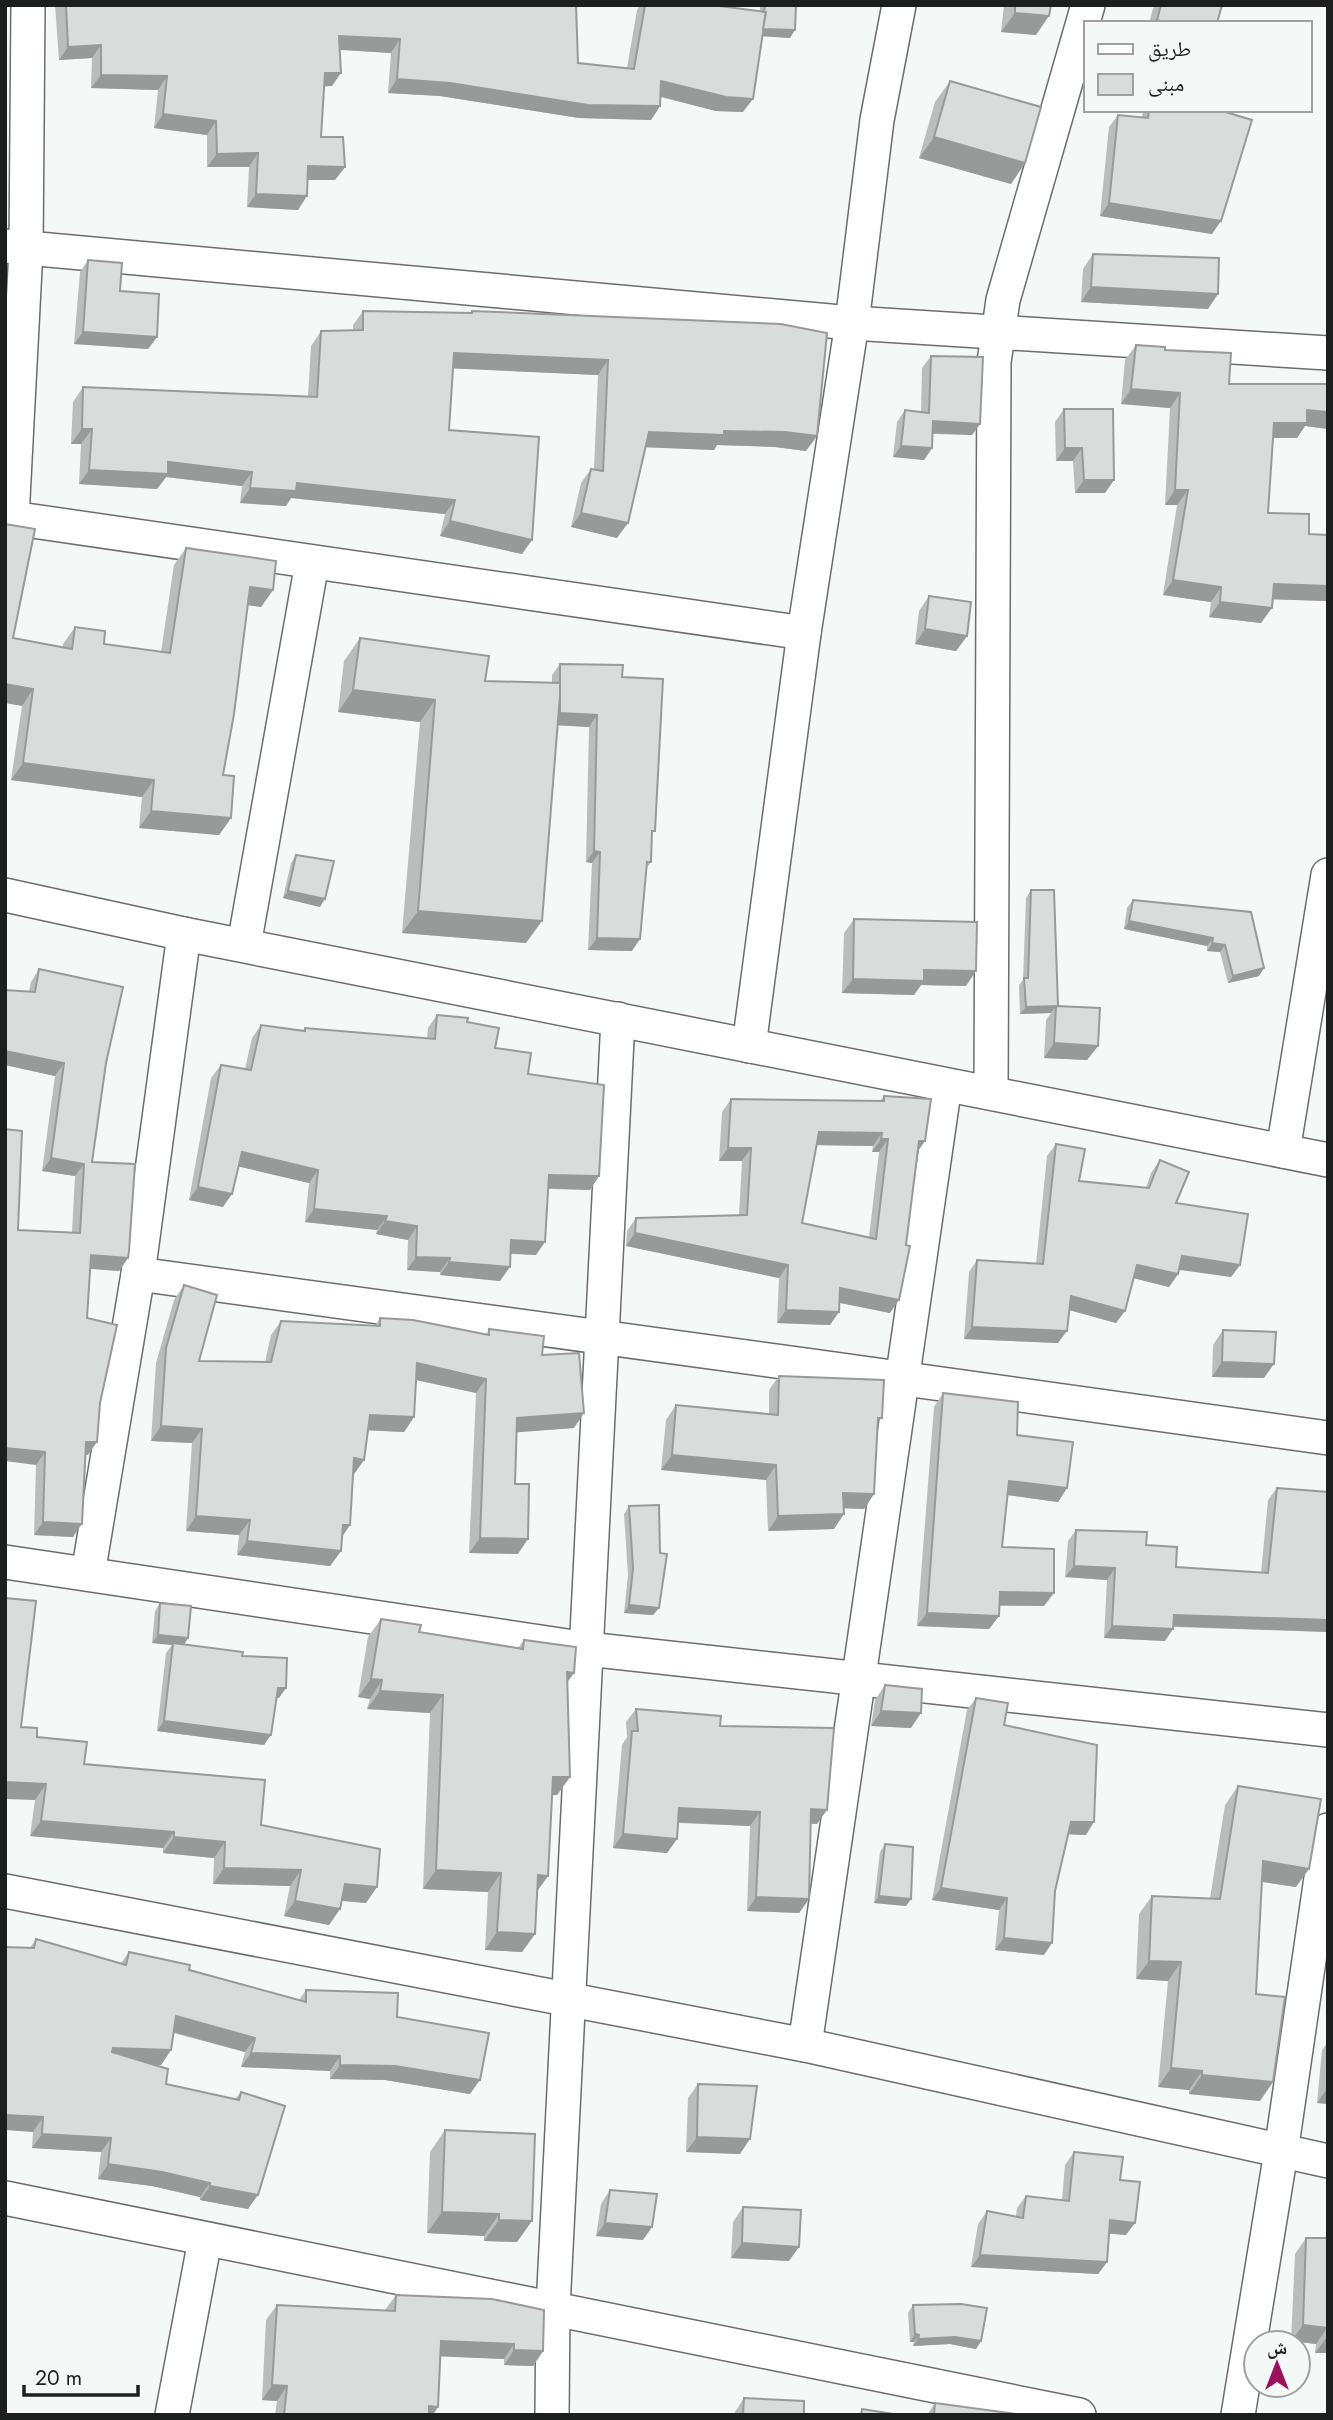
<svg xmlns="http://www.w3.org/2000/svg" width="1333" height="2420" font-family="Jost,'Noto Naskh Arabic',sans-serif">
	<rect width="100%" height="100%" fill="#f4f8f7"/>
	<g fill="none" stroke-linecap="round" stroke-linejoin="round">
		<g stroke="#6a6e6d" stroke-width="36">
			<g id="street">
				<path d="M 5,246 L 852,323 L 1328,353"/>
				<path d="M 5,517 L 804,633"/>
				<path d="M 12,518 L 26,249 L 28,5"/>
				<path d="M 5,895 L 184,934 L 1328,1160"/>
				<path d="M 244,945 L 312,563"/>
				<path d="M 749,1046 L 804,633 L 852,323 L 877,120 L 899,5"/>
				<path d="M 991,1093 L 994,362 L 1003,300 L 1088,5"/>
				<path d="M 1283,1151 L 1328,875"/>
				<path d="M 138,1274 C 534,1330 932,1380 1328,1438"/>
				<path d="M 5,1562 L 587,1649 L 1328,1730"/>
				<path d="M 88,1574 L 138,1274 L 184,934"/>
				<path d="M 5,1891 L 805,2045 L 1328,2161"/>
				<path d="M 805,2045 C 850,1725 901,1405 945,1085"/>
				<path d="M 5,2198 L 1079,2415"/>
				<path d="M 172,2415 L 205,2240"/>
				<path d="M 552,2415 L 553,2308 L 618,1019"/>
				<path d="M 1238,2415 L 1281,2152 L 1328,1830"/>
			</g>
		</g>
		<use href="#street" stroke="#fff" stroke-width="33"/>
	</g>
	<g fill="#babdbb" fill-rule="evenodd">
		<path d="M 55,5 L 576,5 L 578,63 L 627,68 L 637,10 L 640,5 L 712,5 L 760,11 L 760,5 L 796,5 L 790,38 L 762,36 L 743,112 L 716,111 L 660,97 L 660,106 L 651,120 L 579,118 L 440,96 L 388,93 L 391,53 L 340,50 L 332,86 L 324,86 L 321,137 L 345,167 L 335,180 L 308,180 L 298,210 L 247,207 L 249,167 L 207,167 L 207,135 L 154,128 L 158,90 L 91,88 L 92,58 L 59,60 Z"/>
		<path d="M 1004,5 L 1069,5 L 1067,7 L 1051,5 L 1036,35 L 1001,32 Z"/>
		<path d="M 1154,5 L 1222,5 L 1217,23 L 1149,23 Z"/>
		<path d="M 950,81 L 1025,163 L 1011,184 L 919,158 L 935,102 Z"/>
		<path d="M 1143,110 L 1219,110 L 1212,234 L 1100,216 L 1109,127 L 1118,115 L 1142,117 Z"/>
		<path d="M 1093,254 L 1208,309 L 1081,302 L 1083,269 Z"/>
		<path d="M 88,260 L 120,291 L 157,337 L 148,349 L 74,344 L 80,272 Z"/>
		<path d="M 363,311 L 470,313 L 472,311 L 781,324 L 806,451 L 775,447 L 717,445 L 714,450 L 646,447 L 617,538 L 571,527 L 581,483 L 591,469 L 594,469 L 598,375 L 453,368 L 449,430 L 522,554 L 440,536 L 445,514 L 291,498 L 286,506 L 240,503 L 242,486 L 166,477 L 157,489 L 79,484 L 81,444 L 71,444 L 73,402 L 83,387 L 308,396 L 311,346 L 321,331 L 353,330 L 353,325 Z"/>
		<path d="M 1136,345 L 1165,350 L 1229,384 L 1328,384 L 1328,429 L 1305,426 L 1297,438 L 1273,438 L 1268,513 L 1309,534 L 1326,601 L 1272,599 L 1261,623 L 1209,617 L 1211,602 L 1163,595 L 1177,505 L 1165,505 L 1170,408 L 1121,404 L 1125,360 Z"/>
		<path d="M 931,356 L 980,424 L 972,435 L 933,434 L 932,448 L 924,460 L 893,457 L 897,422 L 905,410 L 921,412 L 922,368 Z"/>
		<path d="M 1064,409 L 1114,480 L 1105,493 L 1075,493 L 1073,461 L 1056,461 L 1055,422 Z"/>
		<path d="M 186,548 L 273,590 L 261,607 L 248,605 L 223,775 L 231,818 L 219,835 L 139,828 L 142,797 L 11,780 L 22,706 L 13,638 L 63,647 L 63,644 L 75,627 L 104,644 L 161,652 L 174,565 Z"/>
		<path d="M 929,596 L 967,636 L 956,651 L 915,644 L 919,611 Z"/>
		<path d="M 360,638 L 485,681 L 552,683 L 552,675 L 560,664 L 622,677 L 652,835 L 651,862 L 646,869 L 632,951 L 588,950 L 592,863 L 586,862 L 589,727 L 557,725 L 526,943 L 402,933 L 420,722 L 338,712 L 344,661 Z"/>
		<path d="M 296,855 L 320,907 L 283,898 L 291,863 Z"/>
		<path d="M 1031,890 L 1058,1006 L 1098,1046 L 1087,1060 L 1044,1058 L 1046,1020 L 1051,1013 L 1020,1014 L 1019,985 L 1023,980 L 1026,898 Z"/>
		<path d="M 1133,900 L 1251,912 L 1259,976 L 1228,983 L 1220,952 L 1207,951 L 1207,946 L 1124,929 L 1127,908 Z"/>
		<path d="M 854,919 L 966,986 L 921,985 L 914,995 L 842,993 L 844,933 Z"/>
		<path d="M 39,969 L 106,1063 L 92,1162 L 128,1258 L 119,1271 L 90,1269 L 87,1318 L 88,1455 L 86,1455 L 73,1537 L 34,1535 L 36,1465 L 18,1230 L 72,1232 L 75,1176 L 42,1171 L 55,1076 L 5,1065 L 5,990 L 29,991 L 31,982 Z"/>
		<path d="M 437,1015 L 467,1022 L 495,1048 L 528,1074 L 599,1176 L 590,1190 L 548,1189 L 536,1255 L 510,1254 L 500,1281 L 440,1275 L 440,1272 L 407,1270 L 408,1240 L 376,1234 L 377,1230 L 305,1222 L 309,1183 L 238,1166 L 223,1207 L 189,1200 L 211,1078 L 221,1065 L 245,1069 L 252,1038 L 261,1025 L 303,1031 L 305,1028 L 427,1038 L 428,1028 Z"/>
		<path d="M 884,1096 L 925,1141 L 917,1152 L 890,1313 L 840,1303 L 830,1325 L 777,1323 L 779,1278 L 626,1246 L 627,1231 L 636,1218 L 739,1215 L 742,1161 L 719,1161 L 722,1112 L 731,1099 L 880,1101 ZM 816,1145 L 873,1146 L 872,1152 L 879,1152 L 869,1237 L 802,1223 Z"/>
		<path d="M 1056,1144 L 1079,1181 L 1146,1188 L 1151,1173 L 1160,1160 L 1176,1203 L 1240,1265 L 1231,1277 L 1179,1269 L 1178,1274 L 1169,1287 L 1134,1278 L 1116,1323 L 1069,1310 L 1058,1343 L 964,1339 L 969,1272 L 977,1260 L 1036,1264 L 1047,1156 Z"/>
		<path d="M 184,1285 L 199,1361 L 265,1362 L 271,1335 L 281,1321 L 375,1326 L 380,1318 L 486,1335 L 489,1329 L 542,1355 L 574,1428 L 517,1432 L 515,1484 L 518,1554 L 469,1553 L 476,1393 L 416,1380 L 414,1417 L 404,1432 L 368,1430 L 364,1460 L 354,1474 L 353,1474 L 342,1537 L 341,1551 L 330,1566 L 237,1555 L 239,1535 L 186,1531 L 192,1443 L 151,1441 L 156,1363 L 174,1300 Z"/>
		<path d="M 1223,1330 L 1264,1378 L 1212,1377 L 1213,1345 Z"/>
		<path d="M 779,1376 L 877,1424 L 874,1494 L 864,1509 L 844,1508 L 834,1529 L 768,1531 L 766,1480 L 661,1470 L 666,1420 L 676,1405 L 769,1414 L 769,1390 Z"/>
		<path d="M 943,1393 L 1017,1435 L 1067,1488 L 1058,1502 L 1008,1495 L 1002,1547 L 1044,1606 L 999,1606 L 999,1616 L 989,1629 L 917,1626 L 934,1407 Z"/>
		<path d="M 1277,1488 L 1328,1632 L 1173,1627 L 1165,1641 L 1104,1638 L 1107,1580 L 1065,1577 L 1068,1541 L 1076,1530 L 1146,1545 L 1176,1567 L 1261,1573 L 1268,1500 Z"/>
		<path d="M 629,1506 L 659,1608 L 653,1615 L 624,1613 L 628,1575 L 624,1514 Z"/>
		<path d="M 160,1603 L 188,1638 L 184,1645 L 242,1656 L 279,1698 L 277,1698 L 264,1745 L 157,1731 L 166,1653 L 172,1645 L 152,1643 L 155,1611 Z"/>
		<path d="M 381,1619 L 419,1632 L 518,1648 L 524,1640 L 574,1673 L 567,1682 L 570,1777 L 557,1795 L 552,1795 L 548,1876 L 537,1891 L 535,1934 L 522,1952 L 485,1950 L 488,1892 L 423,1889 L 430,1713 L 367,1709 L 370,1699 L 358,1697 L 368,1637 Z"/>
		<path d="M 885,1685 L 911,1728 L 871,1726 L 875,1700 Z"/>
		<path d="M 976,1698 L 1004,1725 L 1086,1835 L 1068,1834 L 1055,1891 L 1044,1955 L 995,1950 L 999,1910 L 932,1900 L 967,1710 Z"/>
		<path d="M 636,1709 L 720,1726 L 817,1824 L 811,1824 L 809,1899 L 799,1913 L 747,1911 L 750,1826 L 678,1823 L 677,1839 L 667,1853 L 613,1848 L 622,1745 L 627,1737 L 626,1722 Z"/>
		<path d="M 21,1727 L 37,1737 L 84,1764 L 261,1825 L 366,1903 L 342,1901 L 340,1909 L 329,1925 L 284,1916 L 290,1886 L 213,1884 L 214,1858 L 163,1853 L 163,1848 L 30,1836 L 35,1800 Z"/>
		<path d="M 1238,1786 L 1296,1887 L 1262,1882 L 1256,1994 L 1260,2101 L 1189,2094 L 1189,2090 L 1158,2087 L 1168,1981 L 1136,1979 L 1139,1914 L 1152,1896 L 1210,1898 L 1225,1805 Z"/>
		<path d="M 885,1844 L 906,1906 L 874,1903 L 880,1852 Z"/>
		<path d="M 36,1939 L 121,1963 L 129,1952 L 299,2000 L 306,1990 L 397,2017 L 470,2094 L 385,2080 L 330,2079 L 330,2071 L 241,2067 L 245,2052 L 173,2033 L 171,2050 L 161,2065 L 153,2064 L 166,2084 L 235,2099 L 241,2092 L 248,2209 L 200,2200 L 200,2197 L 152,2186 L 98,2179 L 101,2152 L 32,2148 L 33,2132 L 30,1948 Z"/>
		<path d="M 1328,2042 L 1328,2104 L 1317,2103 L 1322,2050 Z"/>
		<path d="M 698,2084 L 740,2154 L 686,2152 L 688,2098 Z"/>
		<path d="M 445,2130 L 517,2242 L 484,2241 L 484,2236 L 427,2233 L 430,2152 Z"/>
		<path d="M 1074,2152 L 1120,2180 L 1126,2235 L 1109,2233 L 1107,2262 L 1098,2274 L 971,2267 L 978,2224 L 987,2211 L 1016,2216 L 1017,2208 L 1026,2196 L 1062,2200 L 1065,2165 Z"/>
		<path d="M 610,2190 L 643,2240 L 596,2236 L 601,2204 Z"/>
		<path d="M 743,2207 L 789,2261 L 731,2258 L 733,2222 Z"/>
		<path d="M 1328,2211 L 1328,2353 L 1315,2353 L 1316,2344 L 1291,2341 L 1295,2254 L 1306,2238 L 1326,2238 L 1326,2213 Z"/>
		<path d="M 396,2295 L 543,2351 L 533,2366 L 504,2365 L 504,2359 L 440,2356 L 433,2415 L 275,2415 L 277,2401 L 262,2400 L 266,2320 L 277,2305 L 385,2310 Z"/>
		<path d="M 913,2305 L 981,2341 L 976,2349 L 950,2344 L 913,2346 L 914,2342 L 910,2342 L 908,2313 Z"/>
		<path d="M 744,2398 L 804,2415 L 733,2415 Z"/>
		<path d="M 935,2403 L 1017,2415 L 927,2415 Z"/>
	</g>
	<g fill="#979a99">
		<path d="M 1048,5 L 1069,5 L 1067,7 Z"/>
		<path d="M 1015,13 L 1049,16 L 1036,35 L 1001,32 Z"/>
		<path d="M 763,29 L 795,30 L 790,38 L 758,36 Z"/>
		<path d="M 339,36 L 400,39 L 391,53 L 330,49 Z"/>
		<path d="M 101,45 L 92,58 L 59,60 L 68,47 Z"/>
		<path d="M 325,73 L 341,73 L 332,86 L 315,87 Z"/>
		<path d="M 101,75 L 167,76 L 158,90 L 91,88 Z"/>
		<path d="M 397,79 L 450,83 L 660,106 L 651,120 L 579,118 L 440,96 L 388,93 Z"/>
		<path d="M 661,81 L 753,99 L 743,112 L 716,111 L 651,94 Z"/>
		<path d="M 163,114 L 216,121 L 207,135 L 154,128 Z"/>
		<path d="M 934,137 L 1025,163 L 1011,184 L 919,158 Z"/>
		<path d="M 258,153 L 249,167 L 207,167 L 217,154 Z"/>
		<path d="M 308,166 L 345,167 L 335,180 L 299,180 Z"/>
		<path d="M 256,194 L 307,196 L 298,210 L 247,207 Z"/>
		<path d="M 1109,203 L 1221,221 L 1212,234 L 1100,216 Z"/>
		<path d="M 1091,287 L 1218,294 L 1208,309 L 1081,302 Z"/>
		<path d="M 83,332 L 157,337 L 148,349 L 74,344 Z"/>
		<path d="M 454,353 L 608,360 L 598,375 L 443,368 Z"/>
		<path d="M 1131,389 L 1180,393 L 1170,408 L 1121,404 Z"/>
		<path d="M 1307,410 L 1328,412 L 1328,429 L 1305,426 L 1297,438 L 1263,438 L 1274,423 Z"/>
		<path d="M 933,421 L 980,424 L 972,435 L 925,433 Z"/>
		<path d="M 82,429 L 92,429 L 81,444 L 71,444 Z"/>
		<path d="M 724,431 L 785,432 L 817,436 L 806,451 L 775,447 L 717,445 L 714,450 L 639,447 L 649,432 Z"/>
		<path d="M 901,446 L 932,448 L 924,460 L 893,457 Z"/>
		<path d="M 1065,448 L 1082,448 L 1073,461 L 1056,461 Z"/>
		<path d="M 168,462 L 252,472 L 242,486 L 166,477 L 157,489 L 79,484 L 89,470 Z"/>
		<path d="M 1084,480 L 1114,480 L 1105,493 L 1075,493 Z"/>
		<path d="M 297,483 L 455,500 L 445,514 L 291,498 L 286,506 L 240,503 L 250,488 Z"/>
		<path d="M 1175,490 L 1188,490 L 1177,505 L 1165,505 Z"/>
		<path d="M 581,513 L 628,523 L 617,538 L 571,527 Z"/>
		<path d="M 450,521 L 532,540 L 522,554 L 440,536 Z"/>
		<path d="M 1173,580 L 1221,587 L 1211,602 L 1163,595 Z"/>
		<path d="M 1274,584 L 1328,586 L 1328,599 L 1326,601 L 1263,599 Z"/>
		<path d="M 250,587 L 273,590 L 261,607 L 238,604 Z"/>
		<path d="M 1220,602 L 1272,608 L 1261,623 L 1209,617 Z"/>
		<path d="M 925,629 L 967,636 L 956,651 L 915,644 Z"/>
		<path d="M 5,684 L 33,689 L 22,706 L 5,703 Z"/>
		<path d="M 353,690 L 435,700 L 420,722 L 338,712 Z"/>
		<path d="M 560,713 L 597,715 L 589,727 L 552,725 Z"/>
		<path d="M 23,763 L 154,780 L 142,797 L 11,780 Z"/>
		<path d="M 151,811 L 231,818 L 219,835 L 139,828 Z"/>
		<path d="M 594,851 L 600,852 L 592,863 L 586,862 Z"/>
		<path d="M 288,891 L 325,899 L 320,907 L 283,898 Z"/>
		<path d="M 418,911 L 542,921 L 526,943 L 402,933 Z"/>
		<path d="M 1129,921 L 1213,938 L 1207,946 L 1124,929 Z"/>
		<path d="M 597,938 L 640,939 L 632,951 L 588,950 Z"/>
		<path d="M 1212,943 L 1225,945 L 1220,952 L 1207,951 Z"/>
		<path d="M 1264,968 L 1259,976 L 1228,983 L 1233,976 Z"/>
		<path d="M 924,970 L 976,971 L 966,986 L 921,985 L 914,995 L 842,993 L 853,979 Z"/>
		<path d="M 1056,1006 L 1051,1013 L 1020,1014 L 1026,1007 Z"/>
		<path d="M 1054,1043 L 1098,1046 L 1087,1060 L 1044,1058 Z"/>
		<path d="M 5,1051 L 64,1063 L 55,1076 L 5,1065 Z"/>
		<path d="M 819,1132 L 882,1133 L 873,1146 L 809,1145 Z"/>
		<path d="M 881,1139 L 888,1139 L 879,1152 L 872,1152 Z"/>
		<path d="M 919,1141 L 925,1141 L 916,1154 Z"/>
		<path d="M 728,1148 L 751,1148 L 742,1161 L 719,1161 Z"/>
		<path d="M 242,1152 L 318,1170 L 309,1183 L 232,1165 Z"/>
		<path d="M 51,1158 L 84,1164 L 75,1176 L 42,1171 Z"/>
		<path d="M 549,1175 L 599,1176 L 590,1190 L 539,1188 Z"/>
		<path d="M 198,1187 L 232,1194 L 223,1207 L 189,1200 Z"/>
		<path d="M 314,1209 L 387,1216 L 377,1230 L 305,1222 Z"/>
		<path d="M 385,1221 L 417,1226 L 408,1240 L 376,1234 Z"/>
		<path d="M 635,1233 L 788,1265 L 779,1278 L 626,1246 Z"/>
		<path d="M 511,1240 L 545,1242 L 536,1255 L 502,1253 Z"/>
		<path d="M 91,1255 L 128,1258 L 119,1271 L 82,1268 Z"/>
		<path d="M 1182,1256 L 1240,1265 L 1231,1277 L 1173,1269 Z"/>
		<path d="M 416,1257 L 450,1258 L 440,1272 L 407,1270 Z"/>
		<path d="M 449,1262 L 510,1267 L 500,1281 L 440,1275 Z"/>
		<path d="M 1137,1265 L 1178,1274 L 1169,1287 L 1129,1277 Z"/>
		<path d="M 840,1288 L 899,1300 L 890,1313 L 831,1301 Z"/>
		<path d="M 1071,1296 L 1125,1311 L 1116,1323 L 1062,1308 Z"/>
		<path d="M 786,1310 L 839,1312 L 830,1325 L 777,1323 Z"/>
		<path d="M 972,1327 L 1067,1331 L 1058,1343 L 964,1339 Z"/>
		<path d="M 1222,1362 L 1274,1364 L 1264,1378 L 1212,1377 Z"/>
		<path d="M 417,1363 L 486,1379 L 476,1393 L 407,1378 Z"/>
		<path d="M 584,1413 L 574,1428 L 507,1433 L 517,1418 Z"/>
		<path d="M 370,1415 L 414,1417 L 404,1432 L 360,1430 Z"/>
		<path d="M 161,1426 L 202,1429 L 192,1443 L 151,1441 Z"/>
		<path d="M 86,1442 L 97,1442 L 88,1455 L 77,1455 Z"/>
		<path d="M 5,1448 L 45,1452 L 36,1465 L 5,1461 Z"/>
		<path d="M 672,1455 L 776,1465 L 766,1480 L 661,1470 Z"/>
		<path d="M 354,1458 L 364,1460 L 354,1474 L 344,1473 Z"/>
		<path d="M 1009,1481 L 1067,1488 L 1058,1502 L 1000,1494 Z"/>
		<path d="M 843,1493 L 874,1494 L 864,1509 L 833,1508 Z"/>
		<path d="M 844,1514 L 834,1529 L 768,1531 L 778,1516 Z"/>
		<path d="M 196,1516 L 250,1520 L 239,1535 L 186,1531 Z"/>
		<path d="M 43,1522 L 82,1524 L 73,1537 L 34,1535 Z"/>
		<path d="M 343,1525 L 350,1525 L 340,1540 Z"/>
		<path d="M 480,1538 L 528,1539 L 518,1554 L 469,1553 Z"/>
		<path d="M 247,1541 L 341,1551 L 330,1566 L 237,1555 Z"/>
		<path d="M 1074,1566 L 1115,1568 L 1107,1580 L 1065,1577 Z"/>
		<path d="M 1000,1592 L 1054,1593 L 1044,1606 L 990,1605 Z"/>
		<path d="M 629,1605 L 659,1608 L 653,1615 L 624,1613 Z"/>
		<path d="M 927,1613 L 999,1616 L 989,1629 L 917,1626 Z"/>
		<path d="M 1174,1615 L 1328,1620 L 1328,1632 L 1166,1626 Z"/>
		<path d="M 1112,1626 L 1173,1629 L 1165,1641 L 1104,1638 Z"/>
		<path d="M 158,1635 L 188,1638 L 183,1646 L 152,1643 Z"/>
		<path d="M 567,1672 L 574,1673 L 561,1691 Z"/>
		<path d="M 371,1679 L 382,1680 L 370,1699 L 358,1697 Z"/>
		<path d="M 278,1688 L 286,1688 L 279,1698 L 271,1698 Z"/>
		<path d="M 380,1691 L 443,1695 L 430,1713 L 367,1709 Z"/>
		<path d="M 881,1711 L 921,1713 L 911,1728 L 871,1726 Z"/>
		<path d="M 164,1721 L 271,1735 L 264,1745 L 157,1731 Z"/>
		<path d="M 553,1777 L 570,1777 L 557,1795 L 540,1795 Z"/>
		<path d="M 5,1782 L 46,1784 L 35,1800 L 5,1799 Z"/>
		<path d="M 679,1808 L 760,1812 L 750,1826 L 670,1822 Z"/>
		<path d="M 811,1809 L 827,1810 L 817,1824 L 802,1823 Z"/>
		<path d="M 41,1821 L 174,1832 L 163,1848 L 30,1836 Z"/>
		<path d="M 1071,1822 L 1094,1822 L 1086,1835 L 1062,1834 Z"/>
		<path d="M 623,1834 L 677,1839 L 667,1853 L 613,1848 Z"/>
		<path d="M 174,1837 L 225,1842 L 214,1858 L 163,1853 Z"/>
		<path d="M 1263,1861 L 1309,1869 L 1296,1887 L 1250,1880 Z"/>
		<path d="M 224,1868 L 301,1870 L 290,1886 L 213,1884 Z"/>
		<path d="M 436,1870 L 501,1873 L 488,1892 L 423,1889 Z"/>
		<path d="M 538,1875 L 548,1876 L 535,1894 Z"/>
		<path d="M 345,1884 L 377,1887 L 366,1903 L 334,1900 Z"/>
		<path d="M 941,1888 L 1007,1898 L 999,1910 L 932,1900 Z"/>
		<path d="M 879,1896 L 911,1899 L 906,1906 L 874,1903 Z"/>
		<path d="M 756,1897 L 809,1899 L 799,1913 L 747,1911 Z"/>
		<path d="M 295,1901 L 340,1909 L 329,1925 L 284,1916 Z"/>
		<path d="M 497,1932 L 535,1934 L 522,1952 L 485,1950 Z"/>
		<path d="M 1004,1938 L 1052,1943 L 1044,1955 L 995,1950 Z"/>
		<path d="M 1149,1961 L 1181,1962 L 1168,1981 L 1136,1979 Z"/>
		<path d="M 176,2016 L 255,2038 L 245,2052 L 166,2030 Z"/>
		<path d="M 113,2048 L 171,2050 L 161,2065 L 103,2063 Z"/>
		<path d="M 251,2053 L 340,2056 L 330,2071 L 241,2067 Z"/>
		<path d="M 340,2065 L 395,2066 L 480,2080 L 470,2094 L 385,2080 L 330,2079 Z"/>
		<path d="M 1171,2068 L 1202,2071 L 1189,2090 L 1158,2087 Z"/>
		<path d="M 1202,2075 L 1273,2082 L 1260,2101 L 1189,2094 Z"/>
		<path d="M 1326,2090 L 1328,2090 L 1328,2104 L 1317,2103 Z"/>
		<path d="M 5,2115 L 43,2117 L 33,2132 L 5,2130 Z"/>
		<path d="M 42,2134 L 111,2138 L 101,2152 L 32,2148 Z"/>
		<path d="M 697,2137 L 750,2139 L 740,2154 L 686,2152 Z"/>
		<path d="M 108,2164 L 162,2172 L 210,2183 L 200,2197 L 152,2186 L 98,2179 Z"/>
		<path d="M 210,2186 L 258,2195 L 248,2209 L 200,2200 Z"/>
		<path d="M 442,2212 L 499,2214 L 484,2236 L 427,2233 Z"/>
		<path d="M 499,2220 L 532,2221 L 517,2242 L 484,2241 Z"/>
		<path d="M 1110,2220 L 1135,2223 L 1126,2235 L 1101,2233 Z"/>
		<path d="M 605,2223 L 652,2227 L 643,2240 L 596,2236 Z"/>
		<path d="M 742,2243 L 799,2247 L 789,2261 L 731,2258 Z"/>
		<path d="M 980,2255 L 1107,2262 L 1098,2274 L 971,2267 Z"/>
		<path d="M 1303,2325 L 1327,2328 L 1316,2344 L 1291,2341 Z"/>
		<path d="M 915,2334 L 919,2335 L 914,2342 L 910,2342 Z"/>
		<path d="M 955,2337 L 981,2341 L 976,2349 L 950,2344 L 913,2346 L 918,2339 Z"/>
		<path d="M 1327,2337 L 1328,2337 L 1328,2353 L 1315,2353 Z"/>
		<path d="M 441,2341 L 514,2344 L 504,2359 L 430,2356 Z"/>
		<path d="M 514,2350 L 543,2351 L 533,2366 L 504,2365 Z"/>
		<path d="M 272,2385 L 287,2386 L 277,2401 L 262,2400 Z"/>
		<path d="M 429,2406 L 438,2407 L 433,2415 L 424,2415 Z"/>
	</g>
	<g fill="#d8dcda" stroke="#979a99" stroke-width="2" fill-rule="evenodd">
		<path d="M 66,5 L 576,5 L 578,63 L 634,69 L 645,5 L 712,5 L 766,12 L 753,99 L 726,97 L 661,81 L 660,106 L 588,105 L 450,83 L 397,79 L 400,39 L 339,36 L 341,73 L 325,73 L 321,137 L 343,137 L 345,167 L 308,166 L 307,196 L 256,194 L 258,153 L 217,154 L 216,121 L 163,114 L 167,76 L 101,75 L 101,45 L 68,47 Z"/>
		<path d="M 765,5 L 796,5 L 795,30 L 763,29 L 766,12 L 764,12 Z"/>
		<path d="M 1015,5 L 1051,5 L 1049,16 L 1015,13 Z"/>
		<path d="M 1161,5 L 1222,5 L 1217,23 L 1167,23 L 1157,20 Z"/>
		<path d="M 950,81 L 1041,107 L 1025,163 L 934,137 Z"/>
		<path d="M 1149,110 L 1219,110 L 1252,120 L 1221,221 L 1109,203 L 1118,115 L 1148,118 Z"/>
		<path d="M 1093,254 L 1219,258 L 1218,294 L 1091,287 Z"/>
		<path d="M 88,260 L 122,263 L 120,291 L 159,294 L 157,337 L 83,332 Z"/>
		<path d="M 363,311 L 472,313 L 472,311 L 781,324 L 827,333 L 817,436 L 785,432 L 724,431 L 724,435 L 649,432 L 628,523 L 581,513 L 591,469 L 603,471 L 608,360 L 454,353 L 449,430 L 539,437 L 532,540 L 450,521 L 455,500 L 297,483 L 296,491 L 250,488 L 252,472 L 168,462 L 168,474 L 89,470 L 92,429 L 82,429 L 83,387 L 317,397 L 321,331 L 363,330 Z"/>
		<path d="M 1136,345 L 1165,347 L 1165,350 L 1231,353 L 1229,384 L 1328,384 L 1328,412 L 1307,410 L 1307,423 L 1274,423 L 1268,513 L 1309,514 L 1309,534 L 1328,535 L 1328,586 L 1274,584 L 1272,608 L 1220,602 L 1221,587 L 1173,580 L 1188,490 L 1175,490 L 1180,393 L 1131,389 Z"/>
		<path d="M 931,356 L 983,357 L 980,424 L 933,421 L 932,448 L 901,446 L 905,410 L 929,413 Z"/>
		<path d="M 1064,409 L 1113,409 L 1114,480 L 1084,480 L 1082,448 L 1065,448 Z"/>
		<path d="M 5,524 L 35,529 L 13,638 L 72,649 L 75,627 L 105,631 L 104,644 L 170,653 L 186,548 L 276,561 L 273,590 L 250,587 L 234,714 L 223,775 L 234,776 L 231,818 L 151,811 L 154,780 L 23,763 L 33,689 L 5,684 Z"/>
		<path d="M 929,596 L 971,602 L 967,636 L 925,629 Z"/>
		<path d="M 360,638 L 489,656 L 485,681 L 561,683 L 542,921 L 418,911 L 435,700 L 353,690 Z"/>
		<path d="M 560,664 L 623,665 L 622,677 L 663,679 L 655,831 L 652,831 L 651,862 L 647,862 L 640,939 L 597,938 L 600,852 L 594,851 L 597,715 L 560,713 Z"/>
		<path d="M 296,855 L 334,861 L 325,899 L 288,891 Z"/>
		<path d="M 1031,890 L 1054,890 L 1058,1006 L 1026,1007 L 1024,978 L 1028,978 Z"/>
		<path d="M 1133,900 L 1251,912 L 1264,968 L 1233,976 L 1225,945 L 1212,943 L 1213,938 L 1129,921 Z"/>
		<path d="M 854,919 L 977,922 L 976,971 L 924,970 L 924,981 L 853,979 Z"/>
		<path d="M 39,969 L 123,987 L 106,1063 L 92,1162 L 135,1164 L 129,1251 L 128,1258 L 91,1255 L 87,1318 L 117,1325 L 100,1403 L 97,1442 L 86,1442 L 82,1524 L 43,1522 L 45,1452 L 5,1448 L 5,1129 L 22,1131 L 18,1230 L 80,1233 L 84,1164 L 51,1158 L 64,1063 L 5,1051 L 5,990 L 35,992 Z"/>
		<path d="M 1056,1006 L 1100,1008 L 1098,1046 L 1054,1043 Z"/>
		<path d="M 437,1015 L 468,1018 L 467,1022 L 499,1028 L 495,1048 L 531,1053 L 528,1074 L 604,1085 L 599,1176 L 549,1175 L 545,1242 L 511,1240 L 510,1267 L 449,1262 L 450,1258 L 416,1257 L 417,1226 L 385,1221 L 387,1216 L 314,1209 L 318,1170 L 242,1152 L 232,1194 L 198,1187 L 221,1065 L 251,1070 L 261,1025 L 305,1031 L 305,1028 L 435,1039 Z"/>
		<path d="M 884,1096 L 931,1099 L 925,1141 L 919,1141 L 906,1245 L 910,1246 L 899,1300 L 840,1288 L 839,1312 L 786,1310 L 788,1265 L 635,1233 L 636,1218 L 747,1215 L 751,1148 L 728,1148 L 731,1099 L 884,1101 ZM 819,1132 L 882,1133 L 881,1139 L 888,1139 L 876,1239 L 802,1223 Z"/>
		<path d="M 1056,1144 L 1085,1149 L 1079,1181 L 1149,1188 L 1160,1160 L 1189,1172 L 1176,1203 L 1248,1214 L 1240,1265 L 1182,1256 L 1178,1274 L 1137,1265 L 1125,1311 L 1071,1296 L 1067,1331 L 972,1327 L 977,1260 L 1043,1264 Z"/>
		<path d="M 184,1285 L 217,1295 L 199,1361 L 271,1362 L 281,1321 L 380,1326 L 380,1318 L 413,1320 L 489,1335 L 489,1329 L 544,1336 L 542,1355 L 579,1353 L 584,1413 L 517,1418 L 515,1484 L 529,1484 L 528,1539 L 480,1538 L 486,1379 L 417,1363 L 414,1417 L 370,1415 L 364,1460 L 354,1458 L 350,1525 L 343,1525 L 341,1551 L 247,1541 L 250,1520 L 196,1516 L 202,1429 L 161,1426 L 166,1348 Z"/>
		<path d="M 1223,1330 L 1276,1332 L 1274,1364 L 1222,1362 Z"/>
		<path d="M 779,1376 L 884,1380 L 882,1418 L 878,1418 L 874,1494 L 843,1493 L 844,1514 L 778,1516 L 776,1465 L 672,1455 L 676,1405 L 778,1415 Z"/>
		<path d="M 943,1393 L 1018,1402 L 1017,1435 L 1073,1442 L 1067,1488 L 1009,1481 L 1002,1547 L 1054,1549 L 1054,1593 L 1000,1592 L 999,1616 L 927,1613 Z"/>
		<path d="M 1277,1488 L 1328,1492 L 1328,1620 L 1174,1615 L 1173,1629 L 1112,1626 L 1115,1568 L 1074,1566 L 1076,1530 L 1147,1532 L 1146,1545 L 1177,1547 L 1176,1567 L 1268,1573 Z"/>
		<path d="M 659,1505 L 660,1553 L 667,1554 L 659,1608 L 629,1605 L 633,1568 L 629,1506 Z"/>
		<path d="M 5,1598 L 36,1601 L 21,1727 L 37,1728 L 37,1737 L 87,1742 L 84,1764 L 265,1780 L 261,1825 L 380,1849 L 377,1887 L 345,1884 L 340,1909 L 295,1901 L 301,1870 L 224,1868 L 225,1842 L 174,1837 L 174,1832 L 41,1821 L 46,1784 L 5,1782 Z"/>
		<path d="M 160,1603 L 191,1606 L 188,1638 L 158,1635 Z"/>
		<path d="M 381,1619 L 421,1625 L 419,1632 L 523,1649 L 524,1640 L 576,1647 L 574,1673 L 567,1672 L 570,1777 L 553,1777 L 548,1876 L 538,1875 L 535,1934 L 497,1932 L 501,1873 L 436,1870 L 443,1695 L 380,1691 L 382,1680 L 371,1679 Z"/>
		<path d="M 173,1643 L 243,1652 L 242,1656 L 287,1658 L 286,1688 L 278,1688 L 271,1735 L 164,1721 Z"/>
		<path d="M 885,1685 L 922,1689 L 921,1713 L 881,1711 Z"/>
		<path d="M 976,1698 L 1008,1703 L 1004,1725 L 1097,1745 L 1094,1822 L 1071,1822 L 1055,1891 L 1052,1943 L 1004,1938 L 1007,1898 L 941,1888 Z"/>
		<path d="M 636,1709 L 721,1716 L 720,1726 L 834,1728 L 827,1810 L 811,1809 L 809,1899 L 756,1897 L 760,1812 L 679,1808 L 677,1839 L 623,1834 L 632,1731 L 638,1731 Z"/>
		<path d="M 1238,1786 L 1321,1799 L 1309,1869 L 1263,1861 L 1256,1994 L 1285,1997 L 1273,2082 L 1202,2075 L 1202,2071 L 1171,2068 L 1181,1962 L 1149,1961 L 1152,1896 L 1220,1899 Z"/>
		<path d="M 885,1844 L 913,1847 L 911,1899 L 879,1896 Z"/>
		<path d="M 36,1939 L 126,1965 L 129,1952 L 190,1965 L 189,1970 L 306,2002 L 306,1990 L 398,1993 L 397,2017 L 489,2033 L 480,2080 L 395,2066 L 340,2065 L 340,2056 L 251,2053 L 255,2038 L 176,2016 L 171,2050 L 113,2048 L 112,2052 L 168,2069 L 166,2084 L 239,2100 L 241,2092 L 285,2106 L 258,2195 L 210,2186 L 210,2183 L 162,2172 L 108,2164 L 111,2138 L 42,2134 L 43,2117 L 5,2115 L 5,1947 L 34,1948 Z"/>
		<path d="M 698,2084 L 757,2086 L 750,2139 L 697,2137 Z"/>
		<path d="M 445,2130 L 535,2134 L 532,2221 L 499,2220 L 499,2214 L 442,2212 Z"/>
		<path d="M 1074,2152 L 1123,2157 L 1120,2180 L 1140,2182 L 1135,2223 L 1110,2220 L 1107,2262 L 980,2255 L 987,2211 L 1023,2218 L 1026,2196 L 1069,2201 Z"/>
		<path d="M 610,2190 L 657,2194 L 652,2227 L 605,2223 Z"/>
		<path d="M 743,2207 L 801,2210 L 799,2247 L 742,2243 Z"/>
		<path d="M 1306,2238 L 1328,2238 L 1328,2337 L 1327,2337 L 1327,2328 L 1303,2325 Z"/>
		<path d="M 396,2295 L 492,2299 L 544,2310 L 543,2351 L 514,2350 L 514,2344 L 441,2341 L 438,2407 L 429,2406 L 429,2415 L 284,2415 L 287,2386 L 272,2385 L 277,2305 L 395,2311 Z"/>
		<path d="M 961,2304 L 987,2308 L 981,2341 L 955,2337 L 918,2339 L 919,2335 L 915,2334 L 913,2305 Z"/>
		<path d="M 744,2398 L 804,2401 L 804,2415 L 743,2415 Z"/>
		<path d="M 935,2403 L 1017,2414 L 1017,2415 L 934,2415 Z"/>
		<path d="M 862,2409 L 900,2415 L 861,2415 Z"/>
	</g>
	<rect width="1333" height="2420" fill="none" stroke="#1d1f1e" stroke-width="14"/>
	<rect x="1084" y="21" width="228" height="91" fill="#f4f8f7" stroke="#9ea1a0" stroke-width="2"/>
	<rect x="1098" y="44" width="35" height="10" fill="#ffffff" stroke="#9ea1a0" stroke-width="2"/>
	<text x="1148" y="56" font-size="21" fill="#1d1f1e">طريق</text>
	<rect x="1098" y="74" width="35" height="21" fill="#d8dcda" stroke="#9ea1a0" stroke-width="2"/>
	<text x="1148" y="91" font-size="21" fill="#1d1f1e">مبنى</text>
	<g transform="translate(1277 2364)"><circle r="33" fill="#f4f8f7" stroke="#9ea1a0" stroke-width="2"/>
	<path d="M0-5L12 26L0 18L-12 26Z" fill="#9e105b"/>
	<text y="-10" font-size="19" font-weight="bold" text-anchor="middle" fill="#1d1f1e">ش</text>
	</g>
	<path d="M24 2385v10h114v-10" fill="none" stroke="#1d1f1e" stroke-width="3.5"/>
	<text x="35" y="2385" font-size="21" fill="#1d1f1e" stroke="#f4f8f7" stroke-width="5" paint-order="stroke">20 m</text>
</svg>
